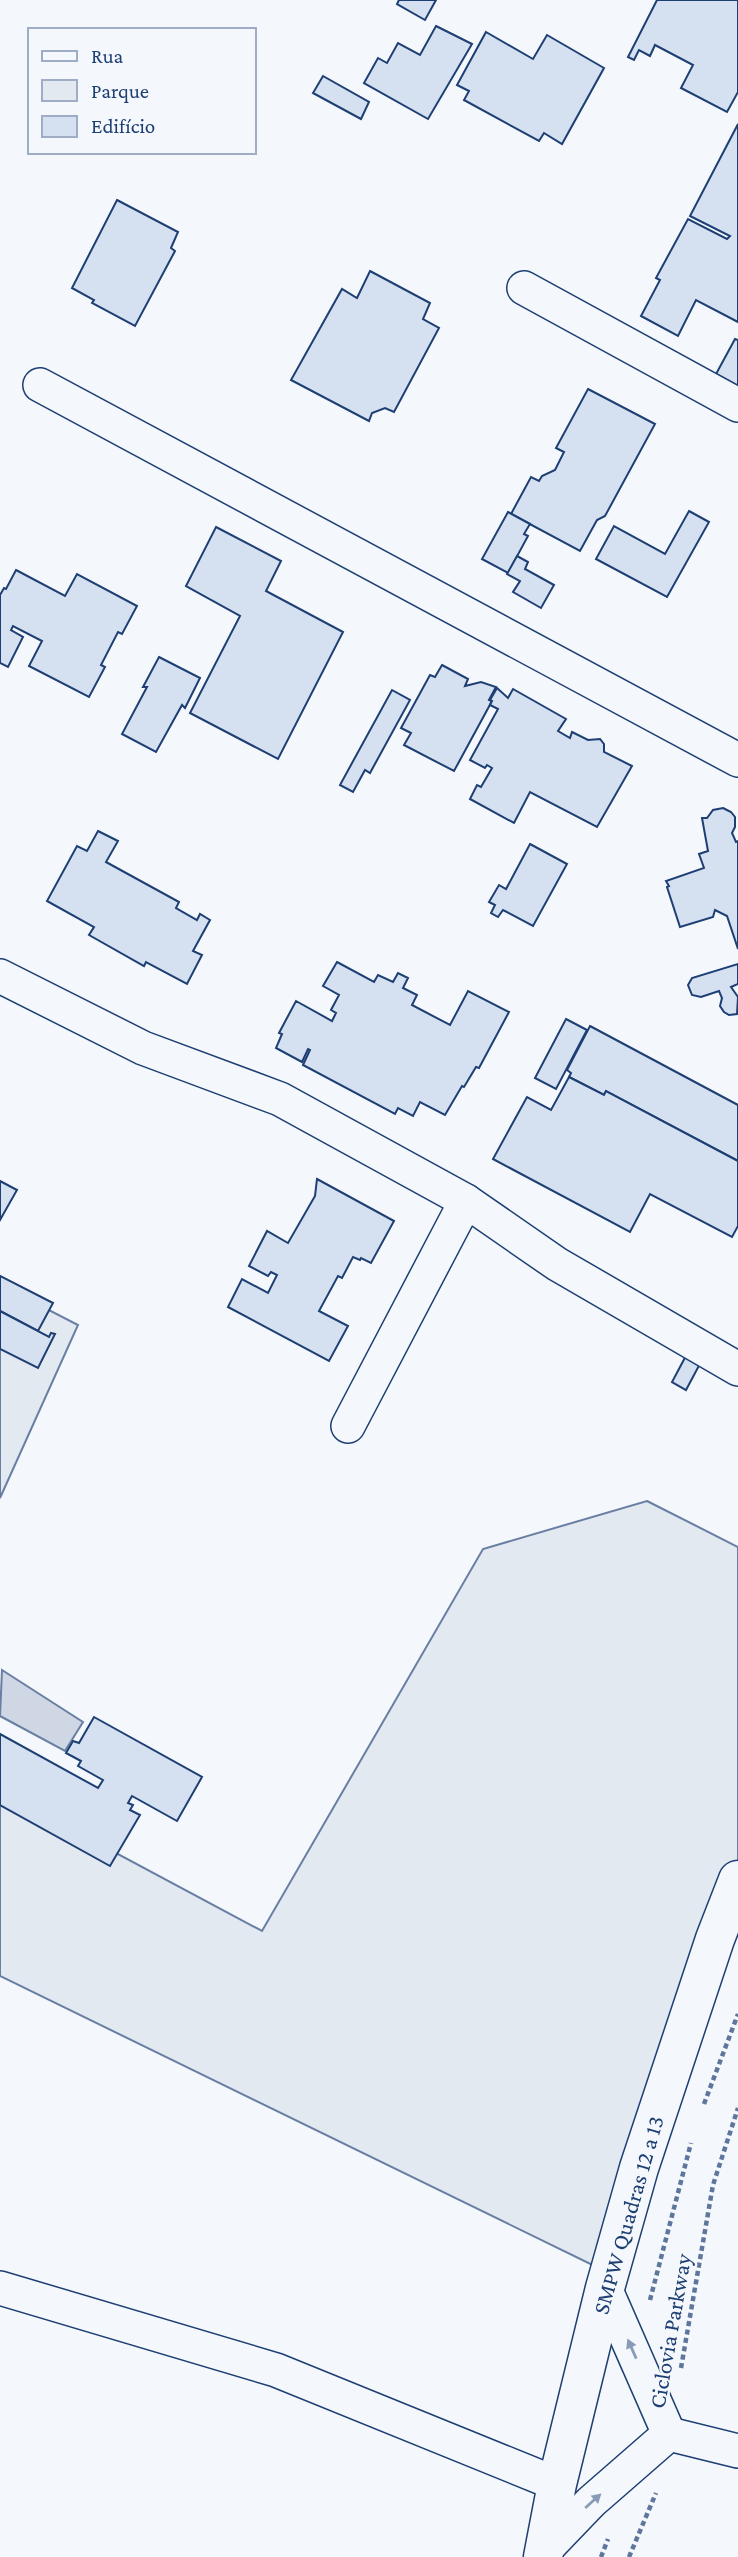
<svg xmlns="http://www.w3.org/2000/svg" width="738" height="2557" font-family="'Crimson Pro',serif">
	<rect width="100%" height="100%" fill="#f4f7fb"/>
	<g fill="#e3e9f0" stroke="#687fa3" stroke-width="2">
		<path d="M 0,1285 L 78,1325 L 0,1498 Z"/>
		<path d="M 647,1501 L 738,1547 L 738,1918 L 609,2273 L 0,1976 L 0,1791 L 262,1931 L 483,1549 Z"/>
	</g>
	<path fill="#cfd7e4" stroke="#687fa3" stroke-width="2" d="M 2,1670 L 83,1722 L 65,1751 L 0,1716 Z"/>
	<g fill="#d5e0f0" stroke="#1d3f73" stroke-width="2">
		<path d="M 399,0 L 436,0 L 425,20 L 397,4 Z"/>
		<path d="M 657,0 L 738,0 L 738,92 L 727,112 L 681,88 L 693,65 L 655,45 L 650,56 L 639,50 L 634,60 L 628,57 Z"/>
		<path d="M 436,26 L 472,44 L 428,119 L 364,83 L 378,58 L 387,63 L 398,43 L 420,55 Z"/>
		<path d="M 486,32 L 533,59 L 547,35 L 604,68 L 562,144 L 544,133 L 539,141 L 464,100 L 469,91 L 457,85 Z"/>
		<path d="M 323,76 L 369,102 L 361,119 L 313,93 Z"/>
		<path d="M 738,124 L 738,322 L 696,300 L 678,336 L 641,316 L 660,280 L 656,278 L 688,219 L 727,239 L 730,236 L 690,216 Z"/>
		<path d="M 117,200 L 178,232 L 171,248 L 175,251 L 135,326 L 92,303 L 94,300 L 72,288 Z"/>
		<path d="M 370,271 L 430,303 L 423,319 L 439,328 L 394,412 L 385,408 L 372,413 L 369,421 L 291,380 L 342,289 L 357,298 Z"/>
		<path d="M 735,339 L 738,340 L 738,386 L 716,374 Z"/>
		<path d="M 588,389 L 655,424 L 605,516 L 597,520 L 580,551 L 511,514 L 531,477 L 539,481 L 542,476 L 555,470 L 564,452 L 556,448 Z"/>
		<path d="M 689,511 L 709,522 L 667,597 L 596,559 L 614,526 L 665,554 Z"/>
		<path d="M 508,512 L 530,524 L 524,534 L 528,536 L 508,573 L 482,559 Z"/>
		<path d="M 216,527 L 281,561 L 266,591 L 343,632 L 278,759 L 190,713 L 240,616 L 186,586 Z"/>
		<path d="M 517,556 L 528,562 L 525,569 L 554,585 L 541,608 L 513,592 L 520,581 L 507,574 Z"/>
		<path d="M 16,570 L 65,596 L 77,574 L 137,606 L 122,634 L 118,632 L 101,665 L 105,667 L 89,697 L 29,666 L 42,641 L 13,626 L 11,630 L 23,637 L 8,667 L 0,663 L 0,595 L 4,588 L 6,589 Z"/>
		<path d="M 159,657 L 200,678 L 185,708 L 182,705 L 156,752 L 122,734 L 147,687 L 143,687 Z"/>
		<path d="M 442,665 L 468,679 L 465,686 L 481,682 L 496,687 L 489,700 L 492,701 L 454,771 L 404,745 L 411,733 L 401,728 L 430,675 L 435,677 Z"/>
		<path d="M 497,688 L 508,698 L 513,689 L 566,719 L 558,731 L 570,738 L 572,732 L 588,740 L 600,739 L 604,744 L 604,752 L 632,766 L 597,827 L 530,792 L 514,823 L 470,799 L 477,785 L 481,787 L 492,768 L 487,765 L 485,768 L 470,760 L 498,709 L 490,705 L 492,701 L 490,700 Z"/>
		<path d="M 392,690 L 410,700 L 370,773 L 365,770 L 353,792 L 340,785 Z"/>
		<path d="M 723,808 L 731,812 L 735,817 L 735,827 L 732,833 L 736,842 L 738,841 L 738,949 L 727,916 L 715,910 L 713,917 L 680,927 L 667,887 L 669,886 L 666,881 L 704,868 L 699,854 L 708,851 L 702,818 L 707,818 L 713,810 Z"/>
		<path d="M 98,831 L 118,841 L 106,862 L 179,902 L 176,908 L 197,920 L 200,914 L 210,920 L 193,951 L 202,955 L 187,984 L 146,962 L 144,966 L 89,935 L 94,927 L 47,901 L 77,846 L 87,851 Z"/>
		<path d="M 530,844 L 567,864 L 533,926 L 503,910 L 498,917 L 491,913 L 495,905 L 489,902 L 499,885 L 506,889 Z"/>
		<path d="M 337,962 L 374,982 L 378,975 L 393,982 L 398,973 L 408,978 L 403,988 L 417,995 L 412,1005 L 450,1025 L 468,991 L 509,1012 L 479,1068 L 476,1067 L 464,1087 L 462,1086 L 445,1115 L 420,1102 L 413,1116 L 398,1108 L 395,1114 L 303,1065 L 310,1050 L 308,1049 L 302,1062 L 276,1048 L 282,1034 L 279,1033 L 296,1001 L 332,1021 L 336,1013 L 331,1010 L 339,995 L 323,986 Z"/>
		<path d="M 738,964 L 738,984 L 731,987 L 738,997 L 737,1014 L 729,1015 L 724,1012 L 720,1006 L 722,998 L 719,991 L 701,997 L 692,995 L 688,985 L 692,978 Z"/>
		<path d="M 566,1019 L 587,1030 L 556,1089 L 535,1078 Z"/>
		<path d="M 590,1026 L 738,1105 L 738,1161 L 606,1091 L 604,1095 L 569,1077 L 571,1073 L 567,1070 Z"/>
		<path d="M 569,1077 L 604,1095 L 606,1091 L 738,1161 L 738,1226 L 732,1237 L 650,1194 L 630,1232 L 493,1159 L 527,1097 L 551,1110 Z"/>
		<path d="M 317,1179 L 394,1221 L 371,1263 L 361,1258 L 360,1260 L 353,1257 L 342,1278 L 338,1276 L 319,1311 L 348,1326 L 329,1361 L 228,1307 L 242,1279 L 268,1293 L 277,1275 L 271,1272 L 268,1276 L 249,1266 L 267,1231 L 288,1243 L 315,1196 Z"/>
		<path d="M 0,1181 L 17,1190 L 0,1220 Z"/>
		<path d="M 0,1276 L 53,1303 L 38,1331 L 0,1311 Z"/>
		<path d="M 0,1311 L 49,1337 L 51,1333 L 55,1334 L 38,1368 L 0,1349 Z"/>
		<path d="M 688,1352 L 702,1360 L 686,1390 L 672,1382 Z"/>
		<path d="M 94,1717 L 202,1777 L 177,1821 L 132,1796 L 128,1803 L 133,1805 L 130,1810 L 140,1815 L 110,1866 L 0,1805 L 0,1734 L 98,1788 L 103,1780 L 78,1766 L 81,1761 L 66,1753 L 73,1741 L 79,1743 Z"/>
	</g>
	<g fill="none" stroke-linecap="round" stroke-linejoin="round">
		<g stroke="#1d3f73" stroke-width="36">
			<g id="minor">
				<path d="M 524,288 L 738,405"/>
				<path d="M 40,385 L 738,760"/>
				<path d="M 0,976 L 143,1048 L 280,1099 L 466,1201 L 557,1264 L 738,1369"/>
				<path d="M 348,1426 L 466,1201"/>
				<path d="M 0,2288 L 276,2370 L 557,2484"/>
				<path d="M 605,2288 L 669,2434"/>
				<path d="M 669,2434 L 738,2451"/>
				<path d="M 545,2550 L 591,2502 L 669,2434"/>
			</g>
		</g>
		<g stroke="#1d3f73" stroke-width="41">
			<path id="tertiary" d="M 543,2557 L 557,2484 L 605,2288 L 639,2168 L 715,1939 L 738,1880"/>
		</g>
		<g stroke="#5e769c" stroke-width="4.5" stroke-dasharray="5 3.5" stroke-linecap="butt">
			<path d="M 704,2104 L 738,2014"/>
			<path d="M 650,2300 L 691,2143"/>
			<path d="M 681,2368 L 713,2185 L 738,2108"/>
			<path d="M 601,2557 L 608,2539"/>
			<path d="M 629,2557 L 656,2493"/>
		</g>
		<use href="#minor" stroke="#f4f7fb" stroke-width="33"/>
		<use href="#tertiary" stroke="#f4f7fb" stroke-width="38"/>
	</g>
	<defs><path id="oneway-solid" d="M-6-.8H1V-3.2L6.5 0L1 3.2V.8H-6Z" transform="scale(1.75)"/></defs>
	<g fill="#889bb7">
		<use href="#oneway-solid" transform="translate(632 2349) rotate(-114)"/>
		<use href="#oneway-solid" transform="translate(593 2501) rotate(-42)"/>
	</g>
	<g text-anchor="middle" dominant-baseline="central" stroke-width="5" stroke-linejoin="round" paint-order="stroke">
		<g font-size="23" fill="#1d3f73" stroke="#f4f7fb">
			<text transform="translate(628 2215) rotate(-74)">SMPW Quadras 12 a 13</text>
			<text transform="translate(670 2331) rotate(-80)">Ciclovia Parkway</text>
		</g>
	</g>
	<rect x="28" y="28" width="228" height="126" fill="#f4f7fb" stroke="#9eadc5" stroke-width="2"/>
	<rect x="42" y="51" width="35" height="10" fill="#f4f7fb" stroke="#9eadc5" stroke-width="2"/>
	<text x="91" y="63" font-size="21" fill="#1d3f73">Rua</text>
	<rect x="42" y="80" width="35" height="21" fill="#e3e9f0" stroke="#9eadc5" stroke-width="2"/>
	<text x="91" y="98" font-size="21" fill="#1d3f73">Parque</text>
	<rect x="42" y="116" width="35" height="21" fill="#d5e0f0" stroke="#9eadc5" stroke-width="2"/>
	<text x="91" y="133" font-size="21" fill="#1d3f73">Edifício</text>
</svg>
